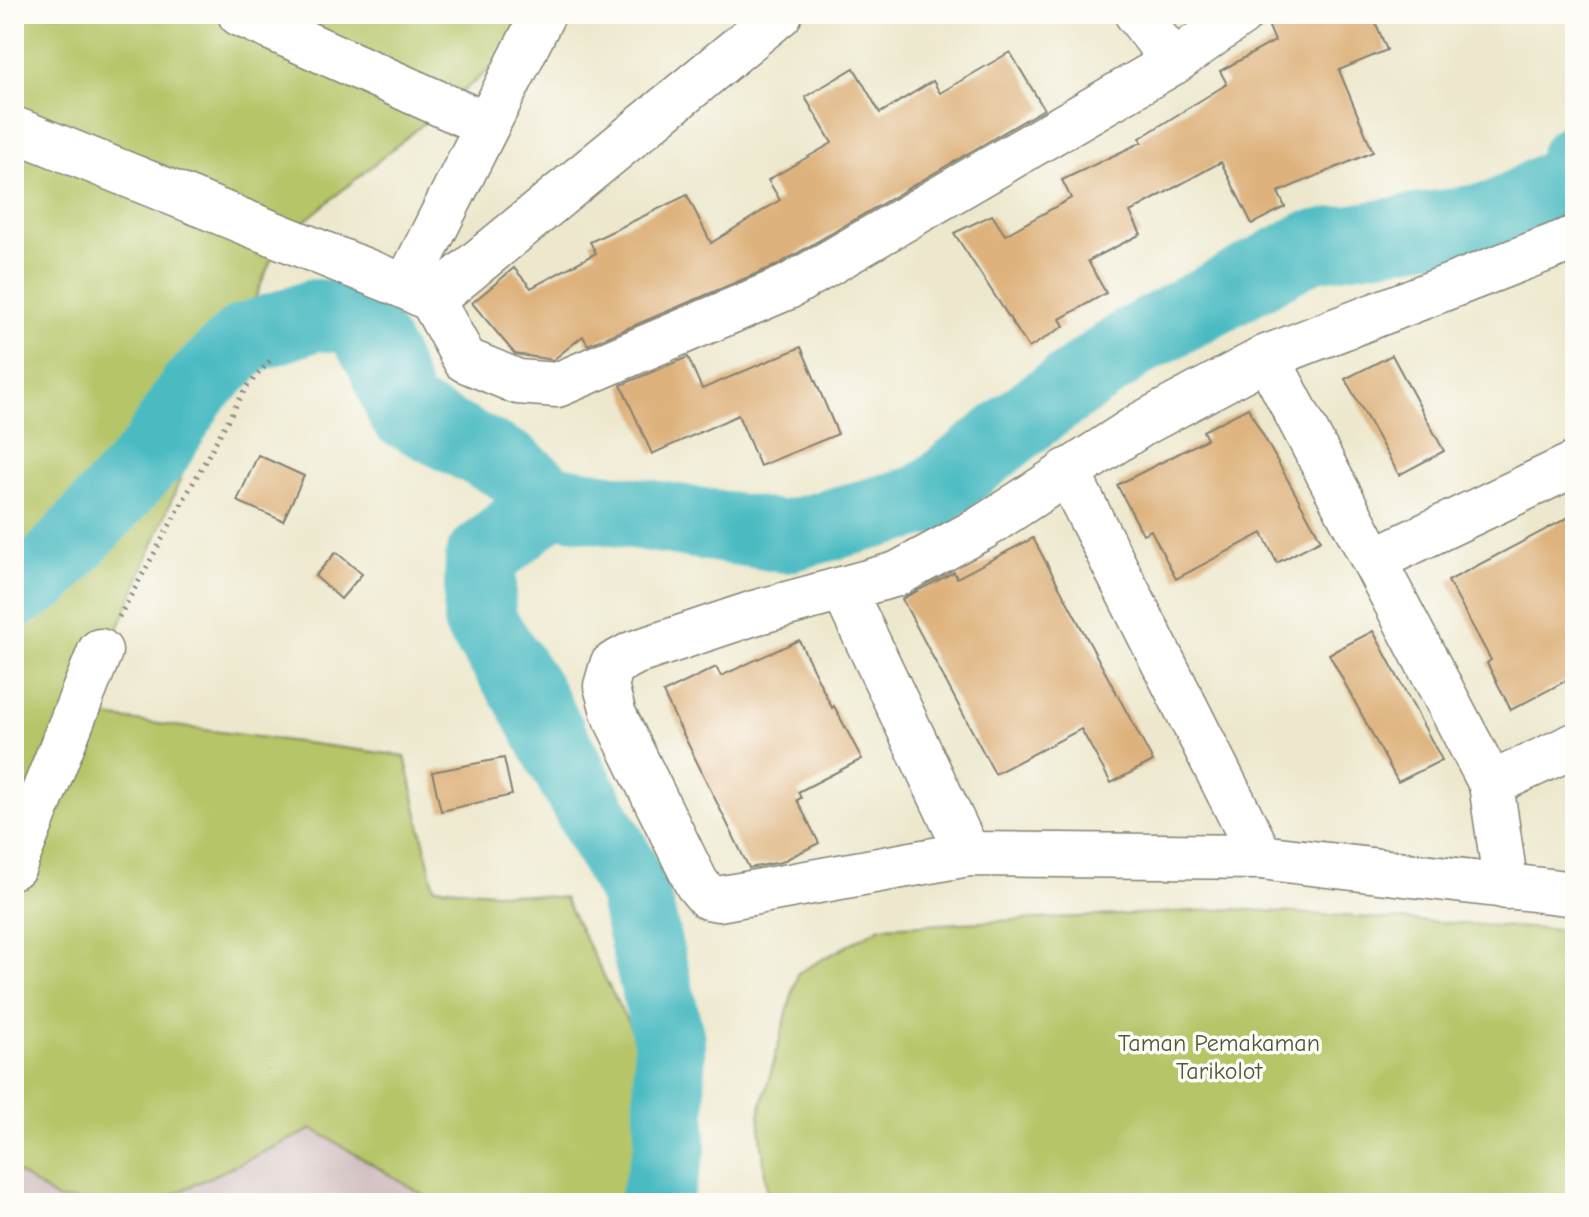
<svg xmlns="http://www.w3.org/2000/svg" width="1589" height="1217" font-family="'Comic Neue',sans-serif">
	<rect width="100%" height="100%" fill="#fdfcf7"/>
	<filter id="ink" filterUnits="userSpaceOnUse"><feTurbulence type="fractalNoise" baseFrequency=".0125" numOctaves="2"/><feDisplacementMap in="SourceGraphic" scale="16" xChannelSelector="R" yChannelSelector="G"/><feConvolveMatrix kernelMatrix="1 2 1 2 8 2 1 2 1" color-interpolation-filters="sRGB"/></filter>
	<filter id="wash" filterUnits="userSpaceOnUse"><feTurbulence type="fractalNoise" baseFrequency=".006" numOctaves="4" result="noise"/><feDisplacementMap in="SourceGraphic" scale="32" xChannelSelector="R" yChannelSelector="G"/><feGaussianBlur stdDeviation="1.8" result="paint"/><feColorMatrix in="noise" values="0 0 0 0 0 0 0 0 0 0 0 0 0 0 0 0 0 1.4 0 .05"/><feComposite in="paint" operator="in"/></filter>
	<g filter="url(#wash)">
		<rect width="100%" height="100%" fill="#ede8cd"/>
		<g fill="#d2bfc1">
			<path d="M 313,1129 L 437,1203 L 155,1203 Z"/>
			<path d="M 14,1171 L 58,1200 L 76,1203 L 14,1203 Z"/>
		</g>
		<g fill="#b6c568" stroke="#697042" stroke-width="2">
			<path d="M 14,14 L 597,14 L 501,60 L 278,243 L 83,714 L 405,756 L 434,887 L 564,898 L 657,1080 L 638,1203 L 437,1203 L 313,1129 L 155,1203 L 58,1200 L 14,1170 Z"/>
			<path d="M 1234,909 L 1575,931 L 1575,1203 L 768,1203 L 759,1115 L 798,973 L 881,927 Z"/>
		</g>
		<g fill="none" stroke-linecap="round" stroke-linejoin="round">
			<g stroke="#4cbbc2" stroke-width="72">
				<path d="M 551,500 L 481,558 L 479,620 L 527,692 L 633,889 L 669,1040 L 670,1148 L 654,1203"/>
				<path d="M 14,593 L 42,576 L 154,453 L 193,390 L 245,339 L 315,315 L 357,318 L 382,360 L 403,412 L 511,467 L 551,500 L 784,537 L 924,500 L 1036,411 L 1134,342 L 1309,247 L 1497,217 L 1568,178 L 1575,159"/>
			</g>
		</g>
		<g id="blocks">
			<g fill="#deb27d">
				<path d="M 1285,14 L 1372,14 L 1387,50 L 1339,70 L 1373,152 L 1278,192 L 1285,207 L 1252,224 L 1221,162 L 1130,212 L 1141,234 L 1088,261 L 1106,293 L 1060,319 L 1064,326 L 1029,348 L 954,233 L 992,215 L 1005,235 L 1071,198 L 1062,180 L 1142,142 L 1140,138 L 1227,84 L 1220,71 L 1275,41 L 1267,22 Z"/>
				<path d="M 1010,52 L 1044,109 L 777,265 L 588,345 L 583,336 L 553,360 L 515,354 L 472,303 L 514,268 L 531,288 L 596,253 L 590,242 L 687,195 L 711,243 L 780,200 L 768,180 L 832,143 L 805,97 L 854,68 L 880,113 L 933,81 L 940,93 Z"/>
				<path d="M 801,347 L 838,434 L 760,466 L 738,415 L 652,454 L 621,385 L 688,357 L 702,389 Z"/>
				<path d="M 1392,355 L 1444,451 L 1399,475 L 1345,379 Z"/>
				<path d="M 1248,408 L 1321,540 L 1277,563 L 1262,533 L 1176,579 L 1151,530 L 1143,534 L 1117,485 L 1207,439 L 1203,431 Z"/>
				<path d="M 258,455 L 304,476 L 283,521 L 237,501 Z"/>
				<path d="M 1575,514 L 1575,676 L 1511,710 L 1487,663 L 1491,660 L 1448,581 Z"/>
				<path d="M 1033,538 L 1153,761 L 1111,783 L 1081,729 L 995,774 L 902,599 L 954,572 L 957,578 Z"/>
				<path d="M 336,552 L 362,574 L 341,599 L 315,576 Z"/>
				<path d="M 1373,631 L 1442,760 L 1398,782 L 1329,654 Z"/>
				<path d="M 799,640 L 832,708 L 834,706 L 862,759 L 798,792 L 801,798 L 797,800 L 819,843 L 781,862 L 749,868 L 663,693 L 716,667 L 721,676 Z"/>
				<path d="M 504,758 L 512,795 L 441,811 L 432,772 Z"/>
			</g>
		</g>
	</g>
	<g filter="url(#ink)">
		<use href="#blocks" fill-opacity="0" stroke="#848274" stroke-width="2"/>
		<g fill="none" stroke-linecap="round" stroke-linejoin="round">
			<g stroke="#848274" stroke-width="47">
				<g id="minor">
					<path d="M 240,14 L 487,125"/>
					<path d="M 1137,14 L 1174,62"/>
					<path d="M 14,129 L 406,287 L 432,300 L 465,360 L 518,382 L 557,385 L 788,287 L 1174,62 L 1241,14"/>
					<path d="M 1575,238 L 1267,357 L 1142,424 L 982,528 L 897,574 L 754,613 L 634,653 L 612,665 L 606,686 L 614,715 L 697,884 L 708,897 L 718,899 L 968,854 L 1261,857 L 1575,894"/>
					<path d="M 406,287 L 543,14"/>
					<path d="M 432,300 L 780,14"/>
					<path d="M 1267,357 L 1491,784 L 1506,887"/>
					<path d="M 1067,471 L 1261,857"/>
					<path d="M 1374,560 L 1575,464"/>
					<path d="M 844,591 L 968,854"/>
					<path d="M 1491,784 L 1575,745"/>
					<path d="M 14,866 L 100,651"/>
				</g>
			</g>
			<path stroke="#848274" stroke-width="5" stroke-dasharray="2 6" stroke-linecap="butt" d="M 119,617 L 245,389 L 273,357"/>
			<use href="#minor" stroke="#fff" stroke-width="44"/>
		</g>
	</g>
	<g text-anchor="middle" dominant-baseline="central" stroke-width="7" stroke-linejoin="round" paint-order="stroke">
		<g font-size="24" fill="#525737" stroke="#fdfcf7">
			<text x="1219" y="1043">Taman Pemakaman<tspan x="1219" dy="28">Tarikolot</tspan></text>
		</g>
	</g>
	<rect width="1589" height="1217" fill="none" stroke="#fdfcf7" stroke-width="48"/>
</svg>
